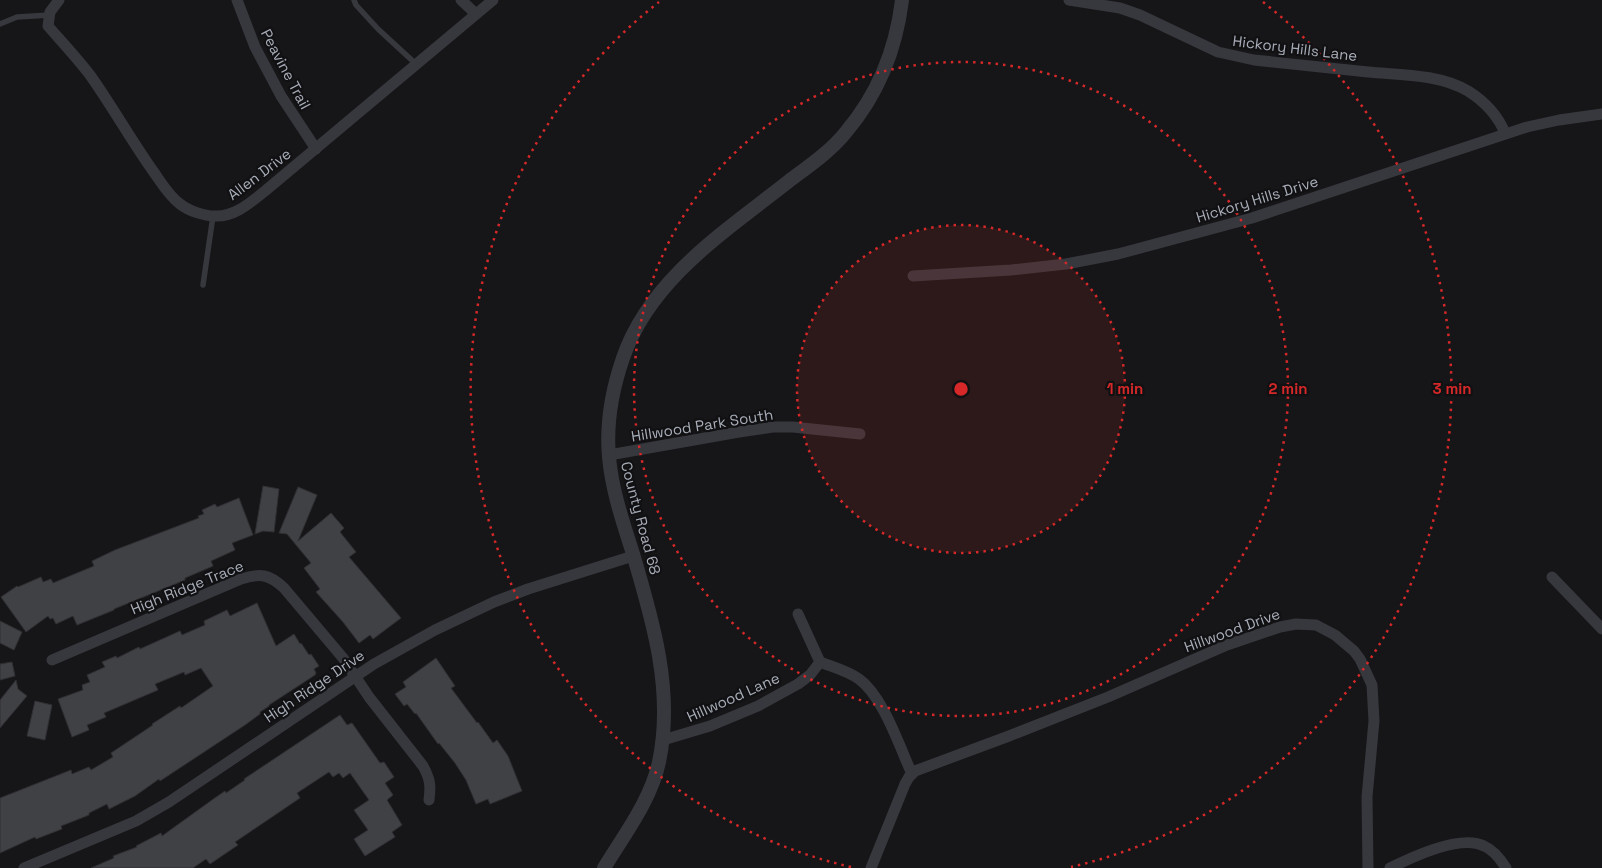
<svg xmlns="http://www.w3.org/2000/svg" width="1602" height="868" font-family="'Space Grotesk',sans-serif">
	<rect width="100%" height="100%" fill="#161618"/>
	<g fill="#404145" stroke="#303034">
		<path d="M 263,486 L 279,489 L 274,532 L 263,531 L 255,534 Z"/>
		<path d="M 298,487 L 317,495 L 298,541 L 331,513 L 344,528 L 340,532 L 356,552 L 349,557 L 401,618 L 373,639 L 370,635 L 359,643 L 343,622 L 316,592 L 320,589 L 304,568 L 311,563 L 287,534 L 279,533 Z"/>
		<path d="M 239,498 L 253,535 L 232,543 L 235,550 L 211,561 L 213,566 L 185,578 L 185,580 L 114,609 L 114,610 L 77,625 L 73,616 L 56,624 L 53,618 L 50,619 L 48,616 L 26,632 L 1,597 L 17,586 L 18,587 L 41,577 L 43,582 L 51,579 L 53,583 L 94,566 L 92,561 L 115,550 L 199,518 L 198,516 L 204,514 L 202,510 L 215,504 L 217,507 Z"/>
		<path d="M 257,603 L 276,646 L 294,634 L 300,644 L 301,643 L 309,655 L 311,654 L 319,666 L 314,669 L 316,673 L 315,675 L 269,705 L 269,706 L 260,712 L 260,714 L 245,725 L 160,781 L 159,779 L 135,796 L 109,809 L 107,804 L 89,813 L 89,815 L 61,826 L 62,829 L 36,839 L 35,837 L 0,853 L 0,798 L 71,770 L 72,774 L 89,767 L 91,770 L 113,757 L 111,753 L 153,725 L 152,724 L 180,706 L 181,708 L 213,686 L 201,668 L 185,675 L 184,672 L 155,684 L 158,690 L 104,713 L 106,717 L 87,725 L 89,730 L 72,737 L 58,699 L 83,690 L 82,685 L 90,682 L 87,675 L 105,667 L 102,662 L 116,656 L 117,658 L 139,647 L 140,649 L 180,631 L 182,635 L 205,625 L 204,621 L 227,610 L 230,616 Z"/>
		<path d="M 0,621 L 22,632 L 14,650 L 0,643 Z"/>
		<path d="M 436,658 L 455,686 L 451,688 L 477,723 L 478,722 L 493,743 L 497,740 L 508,756 L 522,791 L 490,804 L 488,799 L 476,804 L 466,780 L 455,763 L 439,743 L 438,744 L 416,713 L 415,714 L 407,704 L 404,706 L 395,694 L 406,687 L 403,682 Z"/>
		<path d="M 12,662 L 15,676 L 0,680 L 0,664 Z"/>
		<path d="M 16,680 L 18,689 L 27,696 L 0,728 L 0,700 Z"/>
		<path d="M 35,701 L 52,705 L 45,740 L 27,736 Z"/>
		<path d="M 340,715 L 347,725 L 352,723 L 380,763 L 384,762 L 394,777 L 385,783 L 393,795 L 387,800 L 402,825 L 392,832 L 395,837 L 365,856 L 354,839 L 368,830 L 354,810 L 369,800 L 350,773 L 343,778 L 339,773 L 333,777 L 329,772 L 297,793 L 300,798 L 235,842 L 238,845 L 210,864 L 206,859 L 193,868 L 91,868 L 114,858 L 113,856 L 137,847 L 136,846 L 161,833 L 162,836 L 212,800 L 225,791 L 226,793 L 245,780 L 244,779 Z"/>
	</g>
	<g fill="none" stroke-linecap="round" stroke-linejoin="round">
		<g stroke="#37383d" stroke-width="5.5">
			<path d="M 354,0 L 356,5 L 378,29 L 416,64"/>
			<path d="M 0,24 L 17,17 L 50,15"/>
			<path d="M 203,285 L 213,216"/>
		</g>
		<g stroke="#37383d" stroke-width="11">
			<path d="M 59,0 L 50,12 L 48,26 C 62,42 77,58 90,75 C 112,106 131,140 153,171 C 161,182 168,195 180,204 C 189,211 204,216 215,216 C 235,217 251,202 265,191 L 493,0"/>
			<path d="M 237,0 L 255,47 L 281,96 L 316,149"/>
			<path d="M 461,0 L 476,14"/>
			<path d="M 1069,0 L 1120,8 L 1140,15 L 1218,52 L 1254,60 C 1292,64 1330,68 1368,72 C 1400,75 1439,74 1468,91 C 1484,101 1498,116 1505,133"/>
			<path d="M 913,276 L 1011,270 L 1066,264 L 1118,254 L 1252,218 L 1527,127 L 1559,120 L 1602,114"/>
			<path d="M 609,455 L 739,432 L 773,427 L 793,427 L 860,434"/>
			<path d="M 1552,577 L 1602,629"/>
			<path d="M 798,614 L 820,662"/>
			<path d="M 52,660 L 241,579 C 260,573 269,574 284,588 L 343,658 L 369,697 L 423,766 C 430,779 431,785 429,800"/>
			<path d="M 820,662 C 833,667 848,671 859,679 C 883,696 900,748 912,774"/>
			<path d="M 663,740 L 710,726 L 758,706 L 798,684 L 810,675 L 820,662"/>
			<path d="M 24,868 L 136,821 L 169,802 L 374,664 L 435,630 L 494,602 L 528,589 L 633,556"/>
			<path d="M 871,868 L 905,784 L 909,777 L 915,771 L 1009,736 L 1108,697 L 1227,645 L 1280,627 L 1296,624 L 1316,625 L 1335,635 L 1354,651 L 1360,659 L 1372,685 L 1374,721 L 1367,797 L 1368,868"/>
			<path d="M 1390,868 C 1412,857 1461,834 1484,846 C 1494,850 1501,860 1506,868"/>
		</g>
		<path stroke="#37383d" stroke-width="14" d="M 604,868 C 624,835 651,800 659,762 C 674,692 653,621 633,554 C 623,522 612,491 609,457 C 606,424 612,390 623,358 C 650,279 727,230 789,181 C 809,166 831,151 846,132 C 879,93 896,50 902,0"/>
	</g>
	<circle cx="961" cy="389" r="164" fill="#d62828" fill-opacity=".12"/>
	<g fill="none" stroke="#d62828" stroke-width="2.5" stroke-dasharray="2.5 5">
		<circle cx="961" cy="389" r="164"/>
		<circle cx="961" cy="389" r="327"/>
		<path d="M851 867A491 491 0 0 1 659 2M1263 2A491 491 0 0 1 1071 867"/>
	</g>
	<g text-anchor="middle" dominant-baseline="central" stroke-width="4.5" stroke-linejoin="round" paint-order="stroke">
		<g font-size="15" fill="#a8adb8" stroke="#111113">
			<text transform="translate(1295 48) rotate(7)">Hickory Hills Lane</text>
			<text transform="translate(286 69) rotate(62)">Peavine Trail</text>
			<text transform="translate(259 174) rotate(-37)">Allen Drive</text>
			<text transform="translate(1257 199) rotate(-17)">Hickory Hills Drive</text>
			<text transform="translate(702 425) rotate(-9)">Hillwood Park South</text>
			<text transform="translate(641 518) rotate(75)">County Road 68</text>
			<text transform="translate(187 587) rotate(-22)">High Ridge Trace</text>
			<text transform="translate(1232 630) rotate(-20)">Hillwood Drive</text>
			<text transform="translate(314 686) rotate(-34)">High Ridge Drive</text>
			<text transform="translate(733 697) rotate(-24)">Hillwood Lane</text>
		</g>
	</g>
	<circle cx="961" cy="389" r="8" fill="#d62828" stroke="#111113" stroke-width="2.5"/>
	<g font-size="15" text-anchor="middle" font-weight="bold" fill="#d62828" stroke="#111113" stroke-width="4.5" stroke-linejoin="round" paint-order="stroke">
		<text x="1125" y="394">1 min</text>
		<text x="1288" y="394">2 min</text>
		<text x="1452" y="394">3 min</text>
	</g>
</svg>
